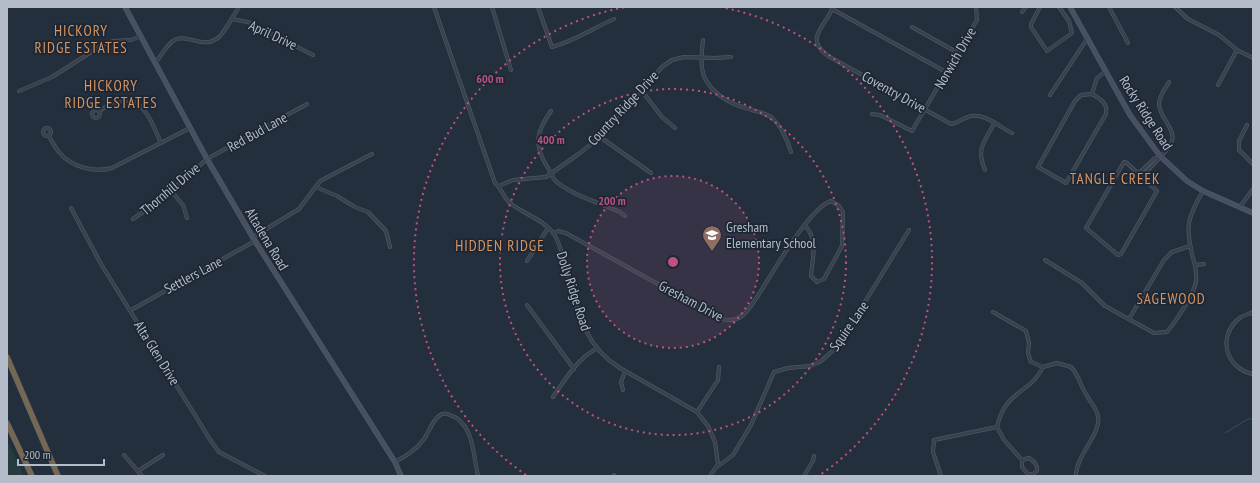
<svg xmlns="http://www.w3.org/2000/svg" width="1260" height="483" font-family="'PT Sans Narrow',sans-serif">
	<rect width="100%" height="100%" fill="#242f3e"/>
	<path fill="#263c3f" d="M 7,440 L 24,476 L 7,476 Z"/>
	<g fill="none" stroke-linecap="round" stroke-linejoin="round">
		<path stroke="#394c67" stroke-width="1" d="M 1225,433 L 1246,420 L 1253,418"/>
		<g stroke="#565f6c" stroke-width="4">
			<g id="street">
				<path d="M 434,7 L 495,183 C 501,188 503,196 509,202 C 522,214 544,219 554,234 C 560,243 562,255 565,265 C 577,306 581,344 620,368 L 697,412 L 708,426 L 715,442 L 718,464 L 710,476"/>
				<path d="M 492,7 L 511,70"/>
				<path d="M 538,7 L 552,47 C 575,41 593,28 614,19"/>
				<path d="M 833,7 C 826,26 803,38 828,56 L 951,124 C 958,123 961,119 968,117 C 982,111 1000,127 1012,133"/>
				<path d="M 1040,7 L 1031,24 L 1031,27 L 1047,51 L 1072,33 L 1069,21 L 1059,7"/>
				<path d="M 1109,7 L 1128,43"/>
				<path d="M 1175,7 L 1188,19 L 1219,35 L 1237,50 L 1253,58"/>
				<path d="M 832,9 L 946,72"/>
				<path d="M 1022,12 L 1026,7"/>
				<path d="M 231,19 L 248,22 L 313,55"/>
				<path d="M 912,27 L 958,53"/>
				<path d="M 703,40 C 702,49 701,59 702,68 C 704,87 725,102 742,107 C 752,111 762,111 771,117 C 780,124 788,141 791,152"/>
				<path d="M 155,63 C 161,56 166,46 173,41 C 186,31 204,52 220,36 C 227,28 233,16 239,7"/>
				<path d="M 1218,85 L 1237,50"/>
				<path d="M 19,91 L 52,77 L 104,44 L 114,41 L 131,40 L 141,36"/>
				<path d="M 642,91 L 662,117 L 675,128"/>
				<path d="M 1092,94 C 1100,99 1108,103 1106,114 L 1066,183 L 1038,167 L 1075,101 L 1081,95 Z"/>
				<path d="M 1092,94 L 1097,78 L 1106,71"/>
				<path d="M 1050,95 L 1087,39"/>
				<circle cx="96" cy="114" r="4"/>
				<path d="M 99,111 C 138,86 146,109 161,143"/>
				<path d="M 551,111 C 536,132 533,145 548,168 C 551,173 553,180 558,183 C 572,195 603,204 620,212 L 625,216"/>
				<path d="M 872,114 L 880,115 L 912,131 L 977,20 L 976,7"/>
				<path d="M 1247,125 L 1239,141 L 1239,150 L 1253,164"/>
				<circle cx="47" cy="132" r="4"/>
				<path d="M 49,136 C 52,141 55,148 59,152 C 71,167 94,173 112,168 L 190,128"/>
				<path d="M 600,137 L 651,173"/>
				<path d="M 1124,162 L 1127,163 L 1157,191 L 1121,254 L 1118,255 L 1086,228 Z"/>
				<path d="M 985,170 C 976,149 984,142 994,124"/>
				<path d="M 1139,173 L 1155,158 L 1158,158"/>
				<path d="M 1142,176 C 1149,169 1170,149 1172,141 C 1176,129 1159,117 1159,104 C 1159,96 1165,89 1169,82"/>
				<path d="M 499,186 L 513,180 L 546,177 L 580,153 L 600,137 L 627,105 L 642,91 L 662,67 L 672,60 L 684,57 L 715,58 L 731,57"/>
				<path d="M 316,187 L 337,196 L 355,207 L 368,212 L 386,231 L 390,247"/>
				<path d="M 171,191 L 183,205 L 187,218"/>
				<path d="M 71,208 L 101,264 L 211,441 L 219,452 L 265,476"/>
				<path d="M 1239,208 L 1253,189"/>
				<path d="M 133,219 L 164,197 L 207,159 L 307,104"/>
				<path d="M 553,233 L 558,231 L 566,233 L 719,318 C 727,321 735,321 742,316 C 749,311 754,301 759,294 C 772,274 809,208 831,201 L 839,206 L 843,212 L 842,246 L 824,279 L 817,282 L 811,276 C 812,260 819,239 805,226"/>
				<path d="M 253,237 L 299,209 L 320,181 L 372,154"/>
				<path d="M 1045,260 L 1082,283 L 1105,306 L 1154,333 L 1167,332 C 1176,321 1193,296 1196,282 C 1197,274 1195,265 1193,258 C 1185,226 1187,219 1203,191"/>
				<path d="M 527,261 L 548,228"/>
				<path d="M 1196,265 L 1204,264"/>
				<path d="M 527,305 L 574,369"/>
				<path d="M 131,310 L 255,241"/>
				<path d="M 993,312 L 1026,331 L 1029,343 L 1028,353 L 1031,362 L 1043,367 L 1057,363 L 1071,367 C 1079,375 1080,385 1086,394 C 1090,402 1096,407 1098,416 C 1102,433 1076,455 1076,476"/>
				<path d="M 1253,312 C 1249,314 1245,315 1241,317 C 1217,334 1224,368 1253,374"/>
				<path d="M 1129,319 L 1164,260 L 1172,252 L 1190,246"/>
				<path d="M 623,390 L 621,382 L 625,372"/>
				<path d="M 553,397 C 564,381 578,358 596,349"/>
				<path d="M 697,412 L 718,380 L 719,367"/>
				<path d="M 997,427 C 1005,390 1031,393 1043,367"/>
				<path d="M 997,427 L 1004,440 L 1022,460"/>
				<path d="M 124,455 L 142,476"/>
				<path d="M 1029,458 C 1034,461 1038,465 1037,471 L 1033,474 L 1028,474 L 1022,467 L 1022,460 Z"/>
				<path d="M 395,462 C 406,456 416,450 424,439 C 429,432 432,421 439,416 C 442,413 446,413 450,415 C 474,423 473,455 478,476"/>
				<path d="M 717,467 L 733,455 L 751,425 L 774,372 L 788,368 L 810,366 L 820,362 L 838,346 L 909,230"/>
				<path d="M 138,471 L 163,455"/>
				<path d="M 613,476 L 614,475"/>
				<path d="M 804,476 L 813,461 L 814,456"/>
				<path d="M 941,476 L 933,452 L 934,440 L 997,427"/>
			</g>
		</g>
		<g stroke="#565f6c" stroke-width="5.5">
			<g id="secondary">
				<path d="M 125,7 L 207,159 L 255,241 L 395,462 L 401,476"/>
				<path d="M 1070,7 L 1130,115 L 1160,156 L 1187,181 L 1203,191 L 1253,213"/>
			</g>
		</g>
		<g stroke="#434c59" stroke-width="6">
			<g id="highway">
				<path d="M 7,357 L 58,476"/>
				<path d="M 7,423 L 32,476"/>
			</g>
		</g>
		<use href="#street" stroke="#38414e" stroke-width="3"/>
		<use href="#secondary" stroke="#465061" stroke-width="4.5"/>
		<use href="#highway" stroke="#746855" stroke-width="5.5"/>
	</g>
	<circle cx="673" cy="262" r="86" fill="#bd5182" fill-opacity=".12"/>
	<g fill="none" stroke="#bd5182" stroke-width="2" stroke-dasharray="2 4">
		<circle cx="673" cy="262" r="86"/>
		<circle cx="673" cy="262" r="173"/>
		<path d="M526 475A259 259 0 0 1 626 7M720 7A259 259 0 0 1 820 475"/>
	</g>
	<defs>
		<g id="school-pin" transform="scale(1)"><path d="M0 17L-7.5 6A9.5 9.5 0 1 1 7.5 6Z" fill="#8d6e63" stroke="#1d2633"/><path d="M0-5L7-2L0 1L-7-2ZM-4 1L0 2.5L4 1V4Q0 6-4 4Z" fill="#fff"/></g>
	</defs>
	<g fill-rule="evenodd">
		<use href="#school-pin" x="712" y="235"/>
	</g>
	<g text-anchor="middle" dominant-baseline="central" stroke-width="3.5" stroke-linejoin="round" paint-order="stroke">
		<g font-size="14" fill="#b4bcc9" stroke="#1d2633">
			<text transform="translate(273 35) rotate(25)">April Drive</text>
			<text transform="translate(955 58) rotate(-60)">Norwich Drive</text>
			<text transform="translate(894 92) rotate(29)">Coventry Drive</text>
			<text transform="translate(623 108) rotate(-47)">Country Ridge Drive</text>
			<text transform="translate(1146 113) rotate(57)">Rocky Ridge Road</text>
			<text transform="translate(257 132) rotate(-29)">Red Bud Lane</text>
			<text transform="translate(170 189) rotate(-40)">Thornhill Drive</text>
			<text transform="translate(267 239) rotate(59)">Altadena Road</text>
			<text transform="translate(193 275) rotate(-28)">Settlers Lane</text>
			<text transform="translate(574 291) rotate(72)">Dolly Ridge Road</text>
			<text transform="translate(691 301) rotate(28)">Gresham Drive</text>
			<text transform="translate(849 326) rotate(-55)">Squire Lane</text>
			<text transform="translate(157 353) rotate(58)">Alta Glen Drive</text>
		</g>
		<g font-size="14" fill="#b4bcc9" stroke="#1d2633" text-anchor="start">
			<text x="726" y="227">Gresham<tspan x="726" dy="16">Elementary School</tspan></text>
		</g>
		<g font-size="15" letter-spacing="1" fill="#d59563" stroke="#1d2633">
			<text x="81" y="30">HICKORY<tspan x="81" dy="17">RIDGE ESTATES</tspan></text>
			<text x="111" y="85">HICKORY<tspan x="111" dy="17">RIDGE ESTATES</tspan></text>
			<text x="1115" y="178">TANGLE CREEK</text>
			<text x="500" y="245">HIDDEN RIDGE</text>
			<text x="1171" y="298">SAGEWOOD</text>
		</g>
	</g>
	<circle cx="673" cy="262" r="6" fill="#bd5182" stroke="#1d2633" stroke-width="2"/>
	<g font-size="12" text-anchor="middle" font-weight="bold" fill="#bd5182" stroke="#1d2633" stroke-width="3.5" stroke-linejoin="round" paint-order="stroke">
		<text x="490" y="83">600 m</text>
		<text x="551" y="144">400 m</text>
		<text x="612" y="205">200 m</text>
	</g>
	<rect width="1260" height="483" fill="none" stroke="#b4bcc9" stroke-width="16"/>
	<path d="M18 459v6h86v-6" fill="none" stroke="#b4bcc9" stroke-width="2"/>
	<text x="24" y="459" font-size="12" fill="#b4bcc9" stroke="#1d2633" stroke-width="3" paint-order="stroke">200 m</text>
</svg>
